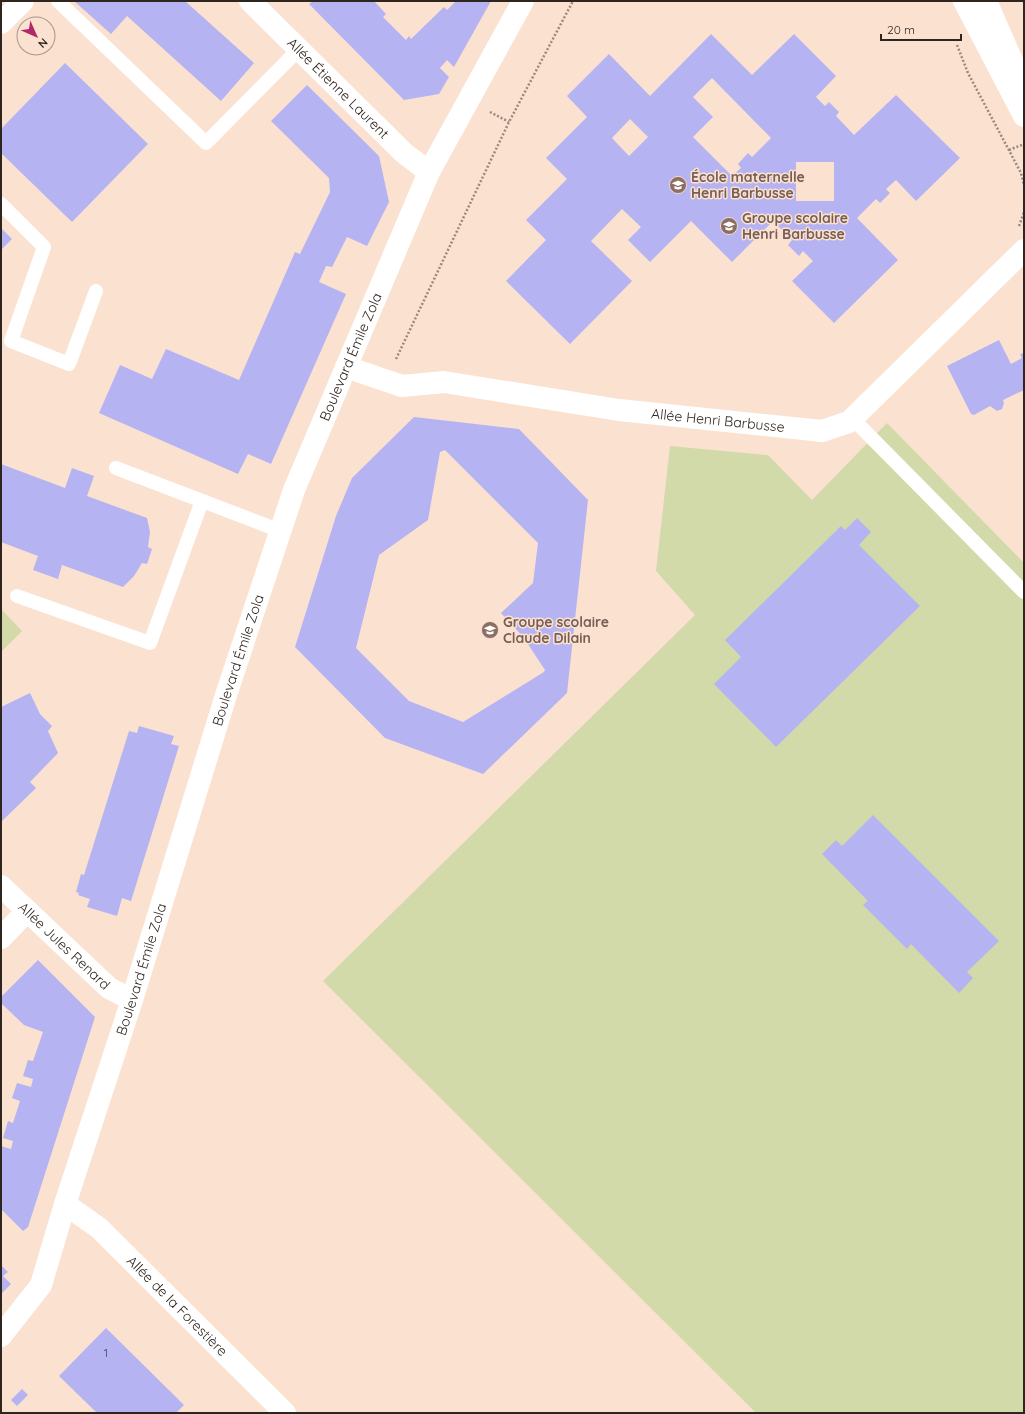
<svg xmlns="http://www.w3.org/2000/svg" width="1025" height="1414" font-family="Quicksand,sans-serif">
	<rect width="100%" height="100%" fill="#fbe1d0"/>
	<g fill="#d2daaa">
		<path d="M 887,423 L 1024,563 L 1024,1413 L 756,1413 L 323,981 L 695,615 L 656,571 L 670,446 L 768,455 L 812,500 Z"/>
		<path d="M 1,609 L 22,631 L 1,652 Z"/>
	</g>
	<g fill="#b6b3f2" fill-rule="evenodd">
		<path d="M 74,1 L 185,1 L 254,63 L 221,101 L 127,16 L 111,34 Z"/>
		<path d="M 313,1 L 374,1 L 386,14 L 383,17 L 406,40 L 409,36 L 411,39 L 444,7 L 447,10 L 456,1 L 491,1 L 454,67 L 447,60 L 440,68 L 449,77 L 439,94 L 404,100 L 309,4 Z"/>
		<path d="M 711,34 L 752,75 L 794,34 L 836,76 L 816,97 L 825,106 L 829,102 L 839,112 L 836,116 L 854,135 L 896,95 L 960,158 L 916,201 L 896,180 L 886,189 L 890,193 L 880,203 L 876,199 L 857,218 L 898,260 L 834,323 L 792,281 L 813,261 L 803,251 L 799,256 L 788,245 L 792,240 L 773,221 L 732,262 L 691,221 L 650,262 L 628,240 L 641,227 L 622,209 L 591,241 L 632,281 L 570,344 L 506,281 L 546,240 L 526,220 L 567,179 L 546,158 L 587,117 L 567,96 L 609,54 L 650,96 ZM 712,78 L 771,138 L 752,157 L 748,153 L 738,164 L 741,168 L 732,176 L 693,137 L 713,117 L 693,97 ZM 630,119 L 648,137 L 629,156 L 612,138 ZM 796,162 L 834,162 L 834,201 L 796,201 Z"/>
		<path d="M 65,63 L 148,144 L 72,222 L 1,153 L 1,129 Z"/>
		<path d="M 307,85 L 379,156 L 389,202 L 367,246 L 347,237 L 332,267 L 326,266 L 319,282 L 346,294 L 271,464 L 248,454 L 238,474 L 99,413 L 120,365 L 152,379 L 166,349 L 239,380 L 295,252 L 300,254 L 330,192 L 329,178 L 271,121 Z"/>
		<path d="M 1,228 L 12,239 L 1,250 Z"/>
		<path d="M 999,340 L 1011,364 L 1022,358 L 1020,354 L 1024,353 L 1024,390 L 1003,400 L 1004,403 L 1002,409 L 997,411 L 990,406 L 974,415 L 971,414 L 947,366 Z"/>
		<path d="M 414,417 L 519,429 L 588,500 L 567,693 L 483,774 L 385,738 L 295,647 L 336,516 L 352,478 ZM 445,450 L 538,543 L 533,583 L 501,613 L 524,638 L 545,670 L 544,672 L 463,722 L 409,701 L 356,648 L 379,555 L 428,520 L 440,452 Z"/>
		<path d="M 1,464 L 65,488 L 72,468 L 94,476 L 87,496 L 147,518 L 150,532 L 148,547 L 152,549 L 147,564 L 142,563 L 134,576 L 123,587 L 62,565 L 58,579 L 33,570 L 38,556 L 1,542 Z"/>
		<path d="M 857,518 L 871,532 L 859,545 L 920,606 L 776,747 L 714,684 L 741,657 L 725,640 L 841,526 L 845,530 Z"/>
		<path d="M 30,693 L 40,714 L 52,726 L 48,731 L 58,753 L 30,782 L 36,788 L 1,822 L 1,707 Z"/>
		<path d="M 139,726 L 174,736 L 171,744 L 179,746 L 131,901 L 122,898 L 117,916 L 87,907 L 90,899 L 78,895 L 79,893 L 76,892 L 81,874 L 84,875 L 129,731 L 137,733 Z"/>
		<path d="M 873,815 L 999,941 L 967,972 L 973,978 L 959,993 L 911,944 L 907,949 L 863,905 L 868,901 L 822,854 L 836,840 L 842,846 Z"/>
		<path d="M 38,960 L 95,1017 L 28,1227 L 23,1231 L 1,1209 L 1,1146 L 11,1149 L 13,1141 L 3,1138 L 8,1121 L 13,1123 L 20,1101 L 12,1098 L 17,1083 L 31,1087 L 33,1079 L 23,1076 L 28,1060 L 33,1061 L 43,1032 L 24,1025 L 1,1003 L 1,997 Z"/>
		<path d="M 1,1265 L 8,1272 L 3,1276 L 11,1284 L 1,1294 Z"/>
		<path d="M 106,1328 L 184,1405 L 176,1413 L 97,1413 L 59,1376 Z"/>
		<path d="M 22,1389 L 28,1395 L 17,1406 L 11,1400 Z"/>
	</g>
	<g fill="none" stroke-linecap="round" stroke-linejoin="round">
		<g stroke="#9b897d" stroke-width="2.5" stroke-dasharray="2 2" stroke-linecap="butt">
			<path d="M 957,45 L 968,73 L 1021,173 L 1024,185"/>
			<path d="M 490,112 L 509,122"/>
			<path d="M 1009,150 L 1024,144"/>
			<path d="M 1019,226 L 1024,212"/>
			<path d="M 396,359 L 509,122 L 573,1"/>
		</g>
		<g stroke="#fff" stroke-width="14">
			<path d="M 58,1 L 206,143 L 299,49"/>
			<path d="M 1,204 L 44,247 L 11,341 L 69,364 L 96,291"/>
			<path d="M 852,418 L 1024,592"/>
			<path d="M 116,468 L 281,531"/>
			<path d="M 17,596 L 150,643 L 202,501"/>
		</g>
		<g stroke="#fff" stroke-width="22">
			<path id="s1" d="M 250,1 L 404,153 L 429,172"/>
			<path d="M 1,23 L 23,1"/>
			<path id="s2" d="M 346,367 L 402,386 L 444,382 L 619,410 L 822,431 L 849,422 L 1024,250"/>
			<path id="s3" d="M 1,886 L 109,988 L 132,1000"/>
			<path d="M 1,938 L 27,911"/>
			<path id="s4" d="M 65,1204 L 99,1228 L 285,1413"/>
			<path id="s5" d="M 1,1336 L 41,1285 L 65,1204 L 132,1000 L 227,692 L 294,490 L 429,172 L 523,1"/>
		</g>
		<g stroke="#fff" stroke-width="22">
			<path d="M 964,1 L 1024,116"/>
			<path d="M 986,1 L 1021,81"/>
		</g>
	</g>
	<defs>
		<g id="school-disc" transform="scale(0.9)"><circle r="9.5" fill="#8d6e63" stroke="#fbe1d0"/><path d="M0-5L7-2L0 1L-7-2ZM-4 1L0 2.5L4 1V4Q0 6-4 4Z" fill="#fff"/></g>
	</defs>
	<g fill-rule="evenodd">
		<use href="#school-disc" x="678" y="185"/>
		<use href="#school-disc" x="729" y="226"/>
		<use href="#school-disc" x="490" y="630"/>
	</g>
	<g text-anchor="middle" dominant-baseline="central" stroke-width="3" stroke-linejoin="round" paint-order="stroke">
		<g font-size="12" fill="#514854">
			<text x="106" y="1352">1</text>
		</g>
		<g font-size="14" fill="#2f251f" stroke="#fbe1d0">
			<text stroke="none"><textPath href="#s1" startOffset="124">Allée Étienne Laurent</textPath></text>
			<text stroke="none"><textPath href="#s5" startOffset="1044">Boulevard Émile Zola</textPath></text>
			<text stroke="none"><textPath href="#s2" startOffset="378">Allée Henri Barbusse</textPath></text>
			<text stroke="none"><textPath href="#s5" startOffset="720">Boulevard Émile Zola</textPath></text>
			<text stroke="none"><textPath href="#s3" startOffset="87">Allée Jules Renard</textPath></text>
			<text stroke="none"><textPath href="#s5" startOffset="396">Boulevard Émile Zola</textPath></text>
			<text stroke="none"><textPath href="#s4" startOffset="152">Allée de la Forestière</textPath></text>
		</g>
		<g font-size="14" font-weight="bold" fill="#785e54" stroke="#fbe1d0" text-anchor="start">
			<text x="691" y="177">École maternelle<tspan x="691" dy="16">Henri Barbusse</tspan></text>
			<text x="742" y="218">Groupe scolaire<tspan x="742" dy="16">Henri Barbusse</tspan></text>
			<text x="503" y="622">Groupe scolaire<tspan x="503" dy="16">Claude Dilain</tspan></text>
		</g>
	</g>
	<rect width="1025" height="1414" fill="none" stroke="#2f251f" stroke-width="4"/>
	<g transform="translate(36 36) rotate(135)"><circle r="19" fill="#fbe1d0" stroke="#a99689"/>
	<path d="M0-3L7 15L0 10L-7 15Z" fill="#b1296b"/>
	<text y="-6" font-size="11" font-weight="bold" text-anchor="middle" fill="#2f251f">N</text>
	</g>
	<path d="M881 34v6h80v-6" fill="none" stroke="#2f251f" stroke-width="2"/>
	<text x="887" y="34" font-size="12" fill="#2f251f" stroke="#fbe1d0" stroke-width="3" paint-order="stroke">20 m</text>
</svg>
